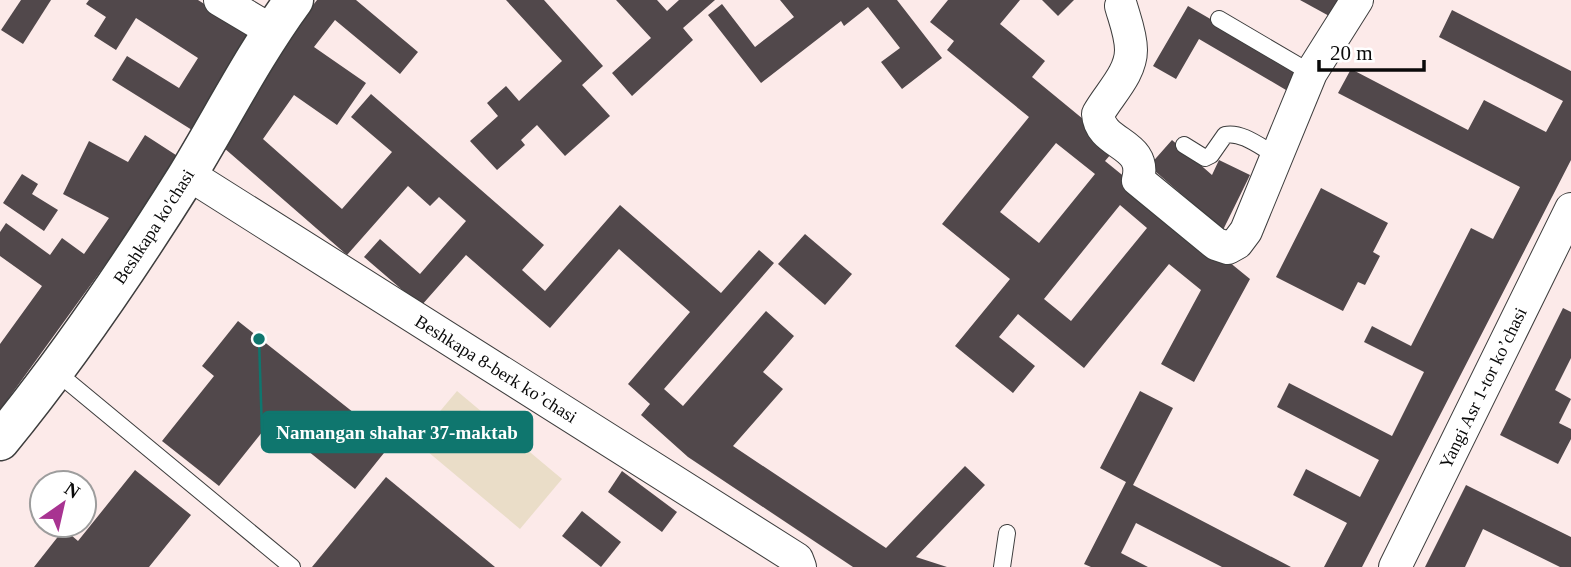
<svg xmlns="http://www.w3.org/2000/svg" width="1571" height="567" font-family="'Times New Roman',serif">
	<rect width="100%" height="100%" fill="#fceae9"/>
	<path fill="#eaddc8" d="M 457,391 L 562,479 L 520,529 L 415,441 Z"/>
	<g fill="#51484b" fill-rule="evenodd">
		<path d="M 21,0 L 51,0 L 23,44 L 1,30 Z"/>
		<path d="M 89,0 L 198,0 L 252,34 L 192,130 L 112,80 L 127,56 L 179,88 L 198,58 L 136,18 L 116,50 L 94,36 L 106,17 L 86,4 Z"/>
		<path d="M 317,0 L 356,0 L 418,52 L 400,74 L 335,20 L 314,47 L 366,83 L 337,125 L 294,95 L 263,139 L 342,209 L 392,152 L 351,117 L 371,94 L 544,245 L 522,270 L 545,291 L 620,205 L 721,293 L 759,250 L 774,263 L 664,389 L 683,406 L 766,311 L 794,336 L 763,372 L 783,389 L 733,446 L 886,548 L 965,466 L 985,485 L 916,557 L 947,567 L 853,567 L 688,457 L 641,415 L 650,404 L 628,384 L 690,312 L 619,249 L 550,328 L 466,255 L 421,306 L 364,257 L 380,239 L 420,274 L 466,221 L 439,197 L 430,206 L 408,186 L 347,255 L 216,141 L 274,56 Z"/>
		<path d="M 506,0 L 544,0 L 603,66 L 582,85 L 610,116 L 565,156 L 537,125 L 521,140 L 525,145 L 497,170 L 470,141 L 498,116 L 487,103 L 506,86 L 519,101 L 562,61 Z"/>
		<path d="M 616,0 L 657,0 L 667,11 L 679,0 L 715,0 L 683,28 L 693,40 L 632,96 L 612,73 L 651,38 Z"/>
		<path d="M 780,0 L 897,0 L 942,58 L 902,89 L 881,62 L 900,48 L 868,7 L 844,26 L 841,21 L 761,83 L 708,15 L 722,4 L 755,47 L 794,17 Z"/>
		<path d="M 948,0 L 1020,0 L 1000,24 L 1045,61 L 1032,77 L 1117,147 L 1105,161 L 1250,279 L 1194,382 L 1161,364 L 1201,290 L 1169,264 L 1084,368 L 1018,314 L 999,337 L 1035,366 L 1013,393 L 955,346 L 1010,279 L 942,224 L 1029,117 L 947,50 L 954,41 L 930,22 ZM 1056,143 L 1095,174 L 1039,243 L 1000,212 ZM 1120,205 L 1147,228 L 1071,321 L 1044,299 Z"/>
		<path d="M 1042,0 L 1074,0 L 1058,16 Z"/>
		<path d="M 1300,0 L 1341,0 L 1331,17 Z"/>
		<path d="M 1188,6 L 1298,70 L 1286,90 L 1199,39 L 1176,79 L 1153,66 Z"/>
		<path d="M 1452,10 L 1571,71 L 1571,160 L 1362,567 L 1324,567 L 1347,523 L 1293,495 L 1306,469 L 1360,497 L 1379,460 L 1277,407 L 1289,383 L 1392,436 L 1424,372 L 1364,342 L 1372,326 L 1411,346 L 1471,228 L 1493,239 L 1520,187 L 1338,93 L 1351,69 L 1468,130 L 1484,100 L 1546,132 L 1563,101 L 1439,37 Z"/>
		<path d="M 145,135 L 179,157 L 147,207 L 0,410 L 0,344 L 42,286 L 0,256 L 0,232 L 6,223 L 50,255 L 62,238 L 84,254 L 109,218 L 63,194 L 89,141 L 128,162 Z"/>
		<path d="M 1172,140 L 1212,175 L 1219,160 L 1250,175 L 1223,230 L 1149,166 Z"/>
		<path d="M 22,174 L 38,184 L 32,194 L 58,210 L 44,231 L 3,203 Z"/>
		<path d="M 1321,188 L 1388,223 L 1373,252 L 1380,256 L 1365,285 L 1358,282 L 1343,311 L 1276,277 Z"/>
		<path d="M 805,234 L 852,274 L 825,305 L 778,264 Z"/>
		<path d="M 1563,308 L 1571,312 L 1571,358 L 1555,390 L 1571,399 L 1559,423 L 1571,429 L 1571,439 L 1558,464 L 1500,435 Z"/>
		<path d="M 238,321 L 392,443 L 355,489 L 271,421 L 219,486 L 162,441 L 214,376 L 202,366 Z"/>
		<path d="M 1140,391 L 1173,408 L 1133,485 L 1291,567 L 1222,567 L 1136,523 L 1121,553 L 1148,567 L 1091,567 L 1084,564 L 1126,482 L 1100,468 Z"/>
		<path d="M 135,470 L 191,515 L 149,567 L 34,567 L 64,529 L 78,541 Z"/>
		<path d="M 622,471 L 677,512 L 662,532 L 608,492 Z"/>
		<path d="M 386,477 L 495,567 L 312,567 Z"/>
		<path d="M 1466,485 L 1571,537 L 1571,567 L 1560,567 L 1483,529 L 1465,567 L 1425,567 Z"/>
		<path d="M 582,511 L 621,542 L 601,567 L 562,536 Z"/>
	</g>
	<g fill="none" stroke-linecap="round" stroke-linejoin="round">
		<g stroke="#3d3d3d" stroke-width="18">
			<g id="service">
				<path d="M 1219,19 L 1311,73"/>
				<path d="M 1184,145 L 1205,158 L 1211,155 L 1225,135 C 1242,131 1262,148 1277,156"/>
				<path d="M 54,370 L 292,567"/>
				<path d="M 1002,567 L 1007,533"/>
			</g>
		</g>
		<g stroke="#3d3d3d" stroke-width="34">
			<g id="minor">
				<path d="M 220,0 L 272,31"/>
				<path d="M 1121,6 C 1125,20 1131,35 1131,50 C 1131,74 1109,94 1098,114 C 1100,146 1148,142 1138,180 L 1216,244 L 1228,248 L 1237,243 L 1246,231 L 1311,73 L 1357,0"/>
				<path d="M 188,174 L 797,559 L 800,567"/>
				<path d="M 1395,567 L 1571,209"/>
			</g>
		</g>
		<g stroke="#3d3d3d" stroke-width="41">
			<g id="tertiary">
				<path id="s1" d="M 0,441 C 68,358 129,268 186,177 C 222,118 253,56 294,0"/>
			</g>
		</g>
		<use href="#service" stroke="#fff" stroke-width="16"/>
		<use href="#minor" stroke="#fff" stroke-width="32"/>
		<use href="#tertiary" stroke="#fff" stroke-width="38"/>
	</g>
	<g text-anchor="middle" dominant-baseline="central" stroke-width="7" stroke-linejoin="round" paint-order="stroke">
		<g font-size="18" fill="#0a0a0a" stroke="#fff">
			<text stroke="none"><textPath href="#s1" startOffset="264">Beshkapa ko'chasi</textPath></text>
			<text transform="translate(496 369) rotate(32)">Beshkapa 8-berk koʼchasi</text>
			<text transform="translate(1483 388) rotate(-64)">Yangi Asr 1-tor koʼchasi</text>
		</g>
	</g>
	<path fill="none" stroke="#0f766e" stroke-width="2.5" d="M259 339L262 432"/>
	<circle fill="#0f766e" stroke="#fff" stroke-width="2.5" cx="259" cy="339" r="7"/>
	<rect fill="#0f766e" stroke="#0f766e" stroke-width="2.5" x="262" y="412" width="270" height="40" rx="7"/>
	<g font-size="19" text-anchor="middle" font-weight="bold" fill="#fff">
		<text x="397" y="439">Namangan shahar 37-maktab</text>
	</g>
	<g transform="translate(63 504) rotate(34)"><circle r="33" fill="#ffffff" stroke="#9d9d9d" stroke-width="2"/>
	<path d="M0-5L12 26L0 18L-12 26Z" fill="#a83391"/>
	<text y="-10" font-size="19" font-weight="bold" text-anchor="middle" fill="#0a0a0a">N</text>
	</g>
	<path d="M1319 60v10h105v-10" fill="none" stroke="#0a0a0a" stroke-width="3.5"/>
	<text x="1330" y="60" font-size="21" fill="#0a0a0a" stroke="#ffffff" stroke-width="5" paint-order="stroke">20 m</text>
</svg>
